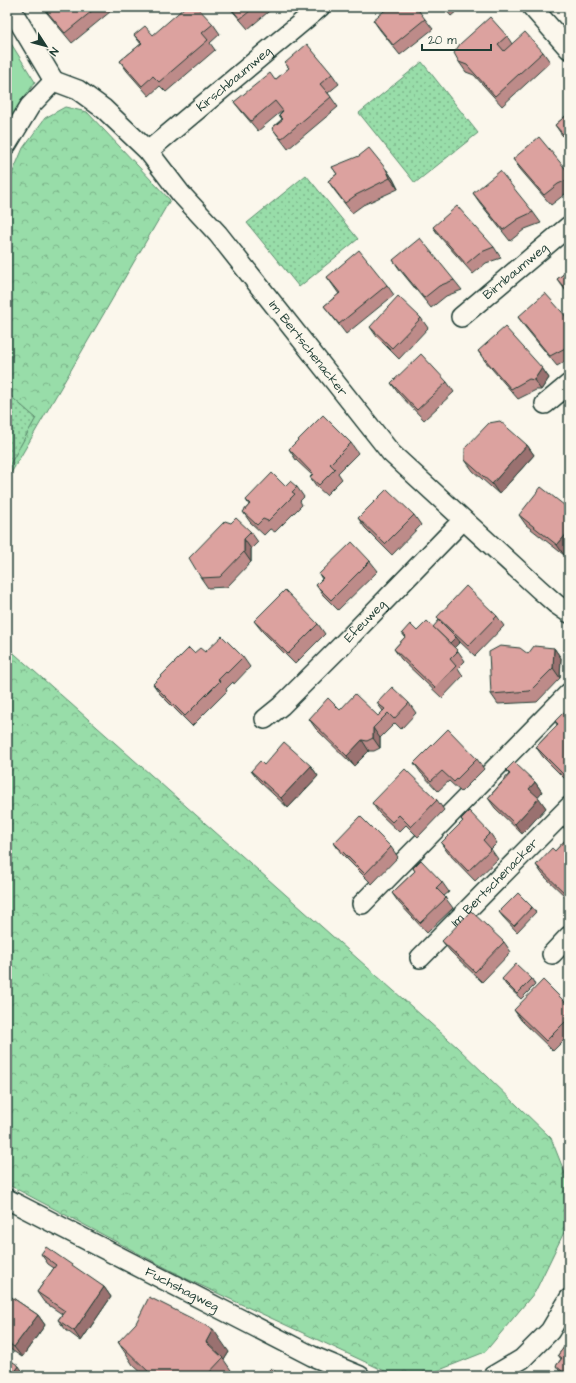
<svg xmlns="http://www.w3.org/2000/svg" width="576" height="1383" font-family="'Architects Daughter',sans-serif">
	<defs>
		<pattern id="grass-dots" width="8" height="8" patternUnits="userSpaceOnUse"><rect width="8" height="8" fill="#98dda9"/><path d="M2 2h.1M6 6h.1" fill="none" stroke="#7bb48a" stroke-width="1.8" stroke-linecap="round"/></pattern>
		<pattern id="forest-crowns" width="20" height="18" patternUnits="userSpaceOnUse"><rect width="20" height="18" fill="#98dda9"/><path d="M2 6a3 3 0 1 1 6 0M12 15a3 3 0 1 1 6 0" fill="none" stroke="#7bb48a"/></pattern>
	</defs>
	<rect width="100%" height="100%" fill="#fbf7ec"/>
	<filter id="ink" filterUnits="userSpaceOnUse"><feTurbulence type="fractalNoise" baseFrequency=".025" numOctaves="2"/><feDisplacementMap in="SourceGraphic" scale="8" xChannelSelector="R" yChannelSelector="G"/><feConvolveMatrix kernelMatrix="1 2 1 2 8 2 1 2 1" color-interpolation-filters="sRGB"/></filter>
	<g filter="url(#ink)">
		<g fill="url(#grass-dots)" stroke="#5c8d6e">
			<path d="M 422,62 L 478,133 L 415,183 L 359,113 Z"/>
			<path d="M 306,175 L 358,239 L 299,287 L 247,223 Z"/>
			<path d="M 7,393 L 36,418 L 7,470 Z"/>
		</g>
		<g fill="url(#forest-crowns)" stroke="#5c8d6e">
			<path d="M 65,107 L 87,112 L 170,200 L 7,480 L 7,470 L 36,418 L 7,393 L 7,186 L 23,148 L 45,118 Z"/>
			<path d="M 7,647 L 457,1047 L 551,1138 L 568,1181 L 568,1224 L 535,1292 L 485,1352 L 432,1373 L 389,1373 L 187,1279 L 7,1184 Z"/>
		</g>
		<path fill="#98dda9" stroke="#5c8d6e" d="M 7,37 L 35,82 L 7,123 Z"/>
		<g fill="none" stroke-linecap="round" stroke-linejoin="round">
			<g stroke="#1f3d34" stroke-width="22">
				<g id="street">
					<path d="M 10,7 L 54,81"/>
					<path d="M 532,7 L 569,49"/>
					<path id="s1" d="M 54,81 L 78,90 L 104,109 L 148,151 L 181,194 L 218,234 L 391,453 L 539,589 L 556,604 L 569,613"/>
					<path d="M 7,144 L 30,106 L 54,81"/>
					<path id="s2" d="M 148,151 L 320,7"/>
					<path id="s3" d="M 461,317 L 569,226"/>
					<path d="M 545,404 L 569,384"/>
					<path id="s4" d="M 265,719 L 281,706 L 339,648 L 463,520"/>
					<path d="M 362,904 L 569,693"/>
					<path d="M 552,954 L 569,936"/>
					<path id="s5" d="M 420,958 L 569,807"/>
					<path id="s6" d="M 7,1199 L 312,1356 L 360,1376"/>
					<path d="M 493,1376 L 522,1359 L 550,1331 L 569,1299"/>
				</g>
			</g>
			<use href="#street" stroke="#fbf7ec" stroke-width="19"/>
		</g>
		<g fill="#bd8b89" stroke="#1f3d34">
			<path d="M 42,7 L 116,7 L 72,43 Z"/>
			<path d="M 229,7 L 274,7 L 248,29 Z"/>
			<path d="M 443,7 L 462,7 L 451,16 Z"/>
			<path d="M 425,19 L 433,29 L 400,55 L 380,30 L 373,20 Z"/>
			<path d="M 213,24 L 220,34 L 210,43 L 215,50 L 166,92 L 160,86 L 149,96 L 127,71 L 120,61 L 141,44 L 134,35 L 153,35 Z"/>
			<path d="M 507,36 L 512,44 L 543,52 L 550,62 L 502,106 L 474,75 L 466,72 L 459,62 Z"/>
			<path d="M 285,63 L 332,74 L 339,84 L 328,93 L 338,107 L 288,149 L 272,128 L 282,119 L 279,115 L 282,112 L 282,111 L 258,131 L 242,112 L 234,102 L 275,80 L 289,68 Z"/>
			<path d="M 569,113 L 569,143 L 562,135 L 555,125 Z"/>
			<path d="M 513,159 L 569,173 L 569,192 L 565,194 L 551,205 L 520,169 Z"/>
			<path d="M 332,167 L 386,169 L 393,179 L 398,189 L 363,205 L 352,213 L 335,191 L 328,181 L 337,174 Z"/>
			<path d="M 473,193 L 533,212 L 541,223 L 525,229 L 510,241 L 480,203 Z"/>
			<path d="M 433,227 L 494,247 L 501,258 L 486,263 L 473,274 L 440,237 Z"/>
			<path d="M 393,260 L 454,280 L 462,290 L 446,296 L 431,308 L 400,270 Z"/>
			<path d="M 569,270 L 569,295 L 557,279 Z"/>
			<path d="M 327,277 L 387,285 L 394,295 L 346,334 L 332,316 L 324,306 L 339,294 Z"/>
			<path d="M 518,317 L 569,320 L 569,359 L 557,366 L 525,327 Z"/>
			<path d="M 421,318 L 428,328 L 399,359 L 377,337 L 370,327 Z"/>
			<path d="M 478,351 L 542,368 L 549,378 L 541,390 L 536,390 L 518,399 L 485,361 Z"/>
			<path d="M 447,382 L 454,392 L 424,420 L 398,393 L 391,383 Z"/>
			<path d="M 351,443 L 358,453 L 338,473 L 342,479 L 326,495 L 317,487 L 310,477 L 312,475 L 296,460 L 289,449 Z"/>
			<path d="M 527,445 L 534,455 L 499,494 L 473,471 L 465,460 Z"/>
			<path d="M 285,486 L 297,487 L 304,497 L 300,501 L 302,505 L 275,532 L 270,529 L 264,535 L 250,522 L 243,512 L 249,505 L 246,500 Z"/>
			<path d="M 569,509 L 569,550 L 564,555 L 526,525 L 519,515 Z"/>
			<path d="M 414,515 L 421,525 L 392,555 L 365,528 L 358,518 Z"/>
			<path d="M 251,532 L 258,542 L 251,549 L 251,562 L 227,587 L 208,588 L 201,578 Z"/>
			<path d="M 370,561 L 378,571 L 338,610 L 323,595 L 316,585 L 322,579 L 319,574 Z"/>
			<path d="M 497,616 L 504,626 L 475,656 L 459,641 L 460,642 L 454,648 L 458,651 L 465,661 L 458,668 L 463,676 L 442,698 L 401,659 L 394,649 L 405,637 L 402,633 L 417,631 L 433,627 L 440,621 L 437,617 Z"/>
			<path d="M 254,621 L 318,624 L 325,634 L 295,664 L 262,631 Z"/>
			<path d="M 554,648 L 561,658 L 560,678 L 537,702 L 498,704 L 491,694 L 528,654 Z"/>
			<path d="M 205,652 L 243,657 L 250,667 L 234,684 L 233,682 L 226,689 L 227,691 L 192,726 L 160,694 L 153,684 L 194,653 Z"/>
			<path d="M 377,703 L 409,703 L 416,713 L 401,729 L 395,723 L 380,738 L 380,748 L 374,751 L 369,751 L 354,766 L 316,729 L 309,719 L 340,710 L 378,716 L 383,711 Z"/>
			<path d="M 569,719 L 569,783 L 543,757 L 536,747 L 557,725 L 555,721 Z"/>
			<path d="M 477,759 L 484,769 L 461,792 L 449,781 L 438,791 L 421,773 L 414,763 Z"/>
			<path d="M 311,766 L 318,776 L 288,808 L 259,781 L 251,771 Z"/>
			<path d="M 506,770 L 535,782 L 542,792 L 537,797 L 546,808 L 522,834 L 495,808 L 488,798 L 509,774 Z"/>
			<path d="M 437,800 L 444,810 L 418,837 L 406,825 L 399,832 L 379,813 L 372,803 Z"/>
			<path d="M 461,819 L 490,833 L 497,843 L 491,849 L 498,859 L 475,881 L 448,853 L 441,843 L 463,822 Z"/>
			<path d="M 569,836 L 569,900 L 543,875 L 536,865 L 555,851 Z"/>
			<path d="M 334,843 L 391,847 L 398,857 L 372,884 L 341,853 Z"/>
			<path d="M 413,868 L 442,882 L 449,892 L 444,896 L 453,908 L 427,933 L 399,903 L 392,893 L 415,871 Z"/>
			<path d="M 532,907 L 536,912 L 517,932 L 503,917 L 499,912 Z"/>
			<path d="M 442,941 L 504,942 L 511,952 L 482,982 L 450,951 Z"/>
			<path d="M 502,979 L 532,979 L 535,985 L 521,999 L 506,985 Z"/>
			<path d="M 569,1006 L 569,1035 L 553,1051 L 521,1020 L 514,1010 Z"/>
			<path d="M 41,1254 L 104,1287 L 111,1297 L 81,1341 L 66,1330 L 58,1320 L 62,1314 L 44,1302 L 37,1292 L 54,1268 L 48,1264 Z"/>
			<path d="M 7,1294 L 38,1315 L 45,1325 L 22,1357 L 7,1347 Z"/>
			<path d="M 569,1341 L 569,1376 L 563,1376 L 556,1366 L 561,1359 L 558,1355 Z"/>
			<path d="M 118,1342 L 229,1352 L 224,1360 L 235,1376 L 145,1376 L 133,1365 Z"/>
		</g>
		<g fill="#9a716f" stroke="#1f3d34">
			<path d="M 386,169 L 393,179 L 398,189 L 390,178 Z"/>
			<path d="M 542,368 L 549,378 L 541,390 L 534,380 Z"/>
			<path d="M 527,445 L 534,455 L 499,494 L 492,484 Z"/>
			<path d="M 569,531 L 569,550 L 564,555 L 557,545 Z"/>
			<path d="M 244,539 L 251,549 L 251,562 L 244,552 Z"/>
			<path d="M 456,637 L 460,642 L 453,649 L 449,644 Z"/>
			<path d="M 554,648 L 561,658 L 560,678 L 553,668 Z"/>
			<path d="M 373,728 L 380,738 L 380,748 L 373,738 Z"/>
			<path d="M 362,740 L 369,751 L 354,766 L 347,756 Z"/>
			<path d="M 311,766 L 318,776 L 288,808 L 281,798 Z"/>
			<path d="M 535,782 L 542,792 L 536,799 L 529,789 Z"/>
			<path d="M 539,798 L 546,808 L 522,834 L 515,824 Z"/>
			<path d="M 104,1287 L 111,1297 L 81,1341 L 74,1331 Z"/>
			<path d="M 38,1315 L 45,1325 L 22,1357 L 14,1347 Z"/>
			<path d="M 213,1329 L 229,1352 L 224,1360 L 206,1342 Z"/>
			<path d="M 19,1366 L 26,1376 L 12,1376 Z"/>
		</g>
		<g fill="#dca29f" stroke="#1f3d34">
			<path d="M 43,7 L 97,7 L 65,33 Z"/>
			<path d="M 185,7 L 197,7 L 213,24 L 202,33 L 208,40 L 159,82 L 153,76 L 142,86 L 120,61 L 142,43 L 134,35 L 145,26 L 153,35 Z"/>
			<path d="M 230,7 L 255,7 L 240,19 Z"/>
			<path d="M 389,7 L 416,7 L 425,19 L 393,45 L 373,20 Z"/>
			<path d="M 490,17 L 507,36 L 498,44 L 504,51 L 525,32 L 543,52 L 495,96 L 467,65 L 459,62 L 454,53 L 460,44 Z"/>
			<path d="M 307,44 L 332,74 L 320,84 L 331,97 L 281,139 L 272,128 L 283,119 L 279,115 L 283,111 L 275,101 L 251,121 L 234,102 L 270,73 L 275,80 L 289,68 L 285,63 Z"/>
			<path d="M 569,113 L 569,141 L 555,125 Z"/>
			<path d="M 539,137 L 569,173 L 569,179 L 558,184 L 544,195 L 513,159 Z"/>
			<path d="M 369,148 L 386,169 L 390,178 L 356,195 L 345,203 L 328,181 L 337,174 L 332,167 L 359,156 Z"/>
			<path d="M 500,171 L 533,212 L 518,219 L 503,230 L 473,193 Z"/>
			<path d="M 457,206 L 494,247 L 479,253 L 466,264 L 433,227 Z"/>
			<path d="M 420,238 L 454,280 L 439,286 L 424,298 L 393,260 Z"/>
			<path d="M 359,250 L 387,285 L 339,324 L 324,306 L 340,293 L 327,277 Z"/>
			<path d="M 569,270 L 569,293 L 557,279 Z"/>
			<path d="M 545,293 L 569,320 L 569,346 L 550,356 L 518,317 Z"/>
			<path d="M 398,296 L 421,318 L 392,348 L 370,327 Z"/>
			<path d="M 505,327 L 542,368 L 534,380 L 529,379 L 511,389 L 478,351 Z"/>
			<path d="M 421,354 L 447,382 L 417,410 L 391,383 Z"/>
			<path d="M 323,415 L 351,443 L 330,464 L 335,469 L 319,485 L 310,477 L 313,474 L 289,449 Z"/>
			<path d="M 500,421 L 527,445 L 492,484 L 465,460 L 465,448 L 489,423 Z"/>
			<path d="M 272,473 L 285,486 L 290,481 L 297,487 L 292,492 L 295,494 L 268,521 L 263,519 L 257,525 L 243,512 L 250,504 L 246,500 Z"/>
			<path d="M 541,487 L 569,509 L 569,531 L 557,545 L 519,515 Z"/>
			<path d="M 387,489 L 414,515 L 385,544 L 358,518 Z"/>
			<path d="M 236,518 L 251,532 L 244,539 L 244,552 L 220,577 L 201,578 L 189,558 L 225,521 L 231,523 Z"/>
			<path d="M 352,542 L 370,561 L 331,600 L 316,585 L 323,578 L 319,574 Z"/>
			<path d="M 466,586 L 497,616 L 468,646 L 437,617 Z"/>
			<path d="M 285,590 L 318,624 L 288,654 L 254,621 Z"/>
			<path d="M 439,620 L 456,637 L 450,643 L 433,627 Z"/>
			<path d="M 427,621 L 458,651 L 450,659 L 456,666 L 435,688 L 394,649 L 406,636 L 402,633 L 410,624 L 417,631 Z"/>
			<path d="M 222,636 L 243,657 L 227,673 L 226,672 L 218,680 L 220,681 L 185,716 L 153,684 L 189,648 L 194,653 L 200,648 L 205,652 Z"/>
			<path d="M 500,646 L 520,648 L 528,654 L 534,646 L 554,648 L 553,668 L 530,691 L 491,694 L 489,652 Z"/>
			<path d="M 392,687 L 409,703 L 394,719 L 388,713 L 373,728 L 373,738 L 367,741 L 362,740 L 347,756 L 309,719 L 328,698 L 340,710 L 355,694 L 378,716 L 385,709 L 377,703 Z"/>
			<path d="M 563,713 L 569,719 L 569,769 L 563,774 L 536,747 L 558,724 L 555,721 Z"/>
			<path d="M 448,729 L 477,759 L 454,782 L 442,771 L 431,781 L 414,763 Z"/>
			<path d="M 284,742 L 311,766 L 281,798 L 251,771 L 260,761 L 264,765 Z"/>
			<path d="M 514,762 L 535,782 L 529,789 L 539,798 L 515,824 L 488,798 L 510,774 L 506,770 Z"/>
			<path d="M 405,769 L 437,800 L 411,827 L 399,815 L 392,822 L 372,803 Z"/>
			<path d="M 469,811 L 490,833 L 483,840 L 491,849 L 468,871 L 441,843 L 463,821 L 461,819 Z"/>
			<path d="M 360,816 L 391,847 L 365,874 L 334,843 Z"/>
			<path d="M 569,836 L 569,895 L 568,896 L 536,865 L 552,848 L 555,851 Z"/>
			<path d="M 421,860 L 442,882 L 436,888 L 446,898 L 420,923 L 392,893 L 415,871 L 413,868 Z"/>
			<path d="M 518,893 L 532,907 L 514,926 L 499,912 Z"/>
			<path d="M 471,911 L 504,942 L 475,972 L 442,941 Z"/>
			<path d="M 516,964 L 532,979 L 517,994 L 502,979 Z"/>
			<path d="M 543,980 L 569,1006 L 569,1018 L 546,1041 L 514,1010 Z"/>
			<path d="M 46,1247 L 104,1287 L 74,1331 L 58,1320 L 65,1311 L 37,1292 L 56,1265 L 41,1254 Z"/>
			<path d="M 7,1294 L 38,1315 L 14,1347 L 7,1342 Z"/>
			<path d="M 149,1297 L 213,1329 L 206,1342 L 223,1358 L 206,1376 L 153,1376 L 118,1342 L 136,1323 Z"/>
			<path d="M 569,1341 L 569,1376 L 568,1376 L 556,1366 L 562,1358 L 558,1355 Z"/>
			<path d="M 7,1358 L 19,1366 L 12,1376 L 7,1376 Z"/>
			<path d="M 271,1368 L 280,1376 L 263,1376 Z"/>
		</g>
	</g>
	<g text-anchor="middle" dominant-baseline="central" stroke-width="4" stroke-linejoin="round" paint-order="stroke">
		<g font-size="13" fill="#1f3d34" stroke="#fbf7ec">
			<text stroke="none"><textPath href="#s2" startOffset="112">Kirschbaumweg</textPath></text>
			<text stroke="none"><textPath href="#s3" startOffset="71">Birnbaumweg</textPath></text>
			<text stroke="none"><textPath href="#s1" startOffset="373">Im Bertschenacker</textPath></text>
			<text stroke="none"><textPath href="#s4" startOffset="140">Efeuweg</textPath></text>
			<text stroke="none"><textPath href="#s5" startOffset="106">Im Bertschenacker</textPath></text>
			<text stroke="none"><textPath href="#s6" startOffset="197">Fuchshagweg</textPath></text>
		</g>
	</g>
	<rect width="576" height="1383" fill="none" stroke="#fbf7ec" stroke-width="24"/>
	<rect x="12" y="12" width="552" height="1359" fill="none" stroke="#1f3d34" stroke-width="1.5" filter="url(#ink)"/>
	<g transform="translate(46 46) rotate(126)" stroke="#fbf7ec" stroke-width="3" paint-order="stroke">
	<path d="M0-3L7 15L0 10L-7 15Z" fill="#1f3d34"/>
	<text y="-6" font-size="11" font-weight="bold" text-anchor="middle" fill="#1f3d34">N</text>
	</g>
	<path d="M422 44v6h69v-6" fill="none" stroke="#1f3d34" stroke-width="2"/>
	<text x="428" y="44" font-size="12" fill="#1f3d34" stroke="#fbf7ec" stroke-width="3" paint-order="stroke">20 m</text>
</svg>
